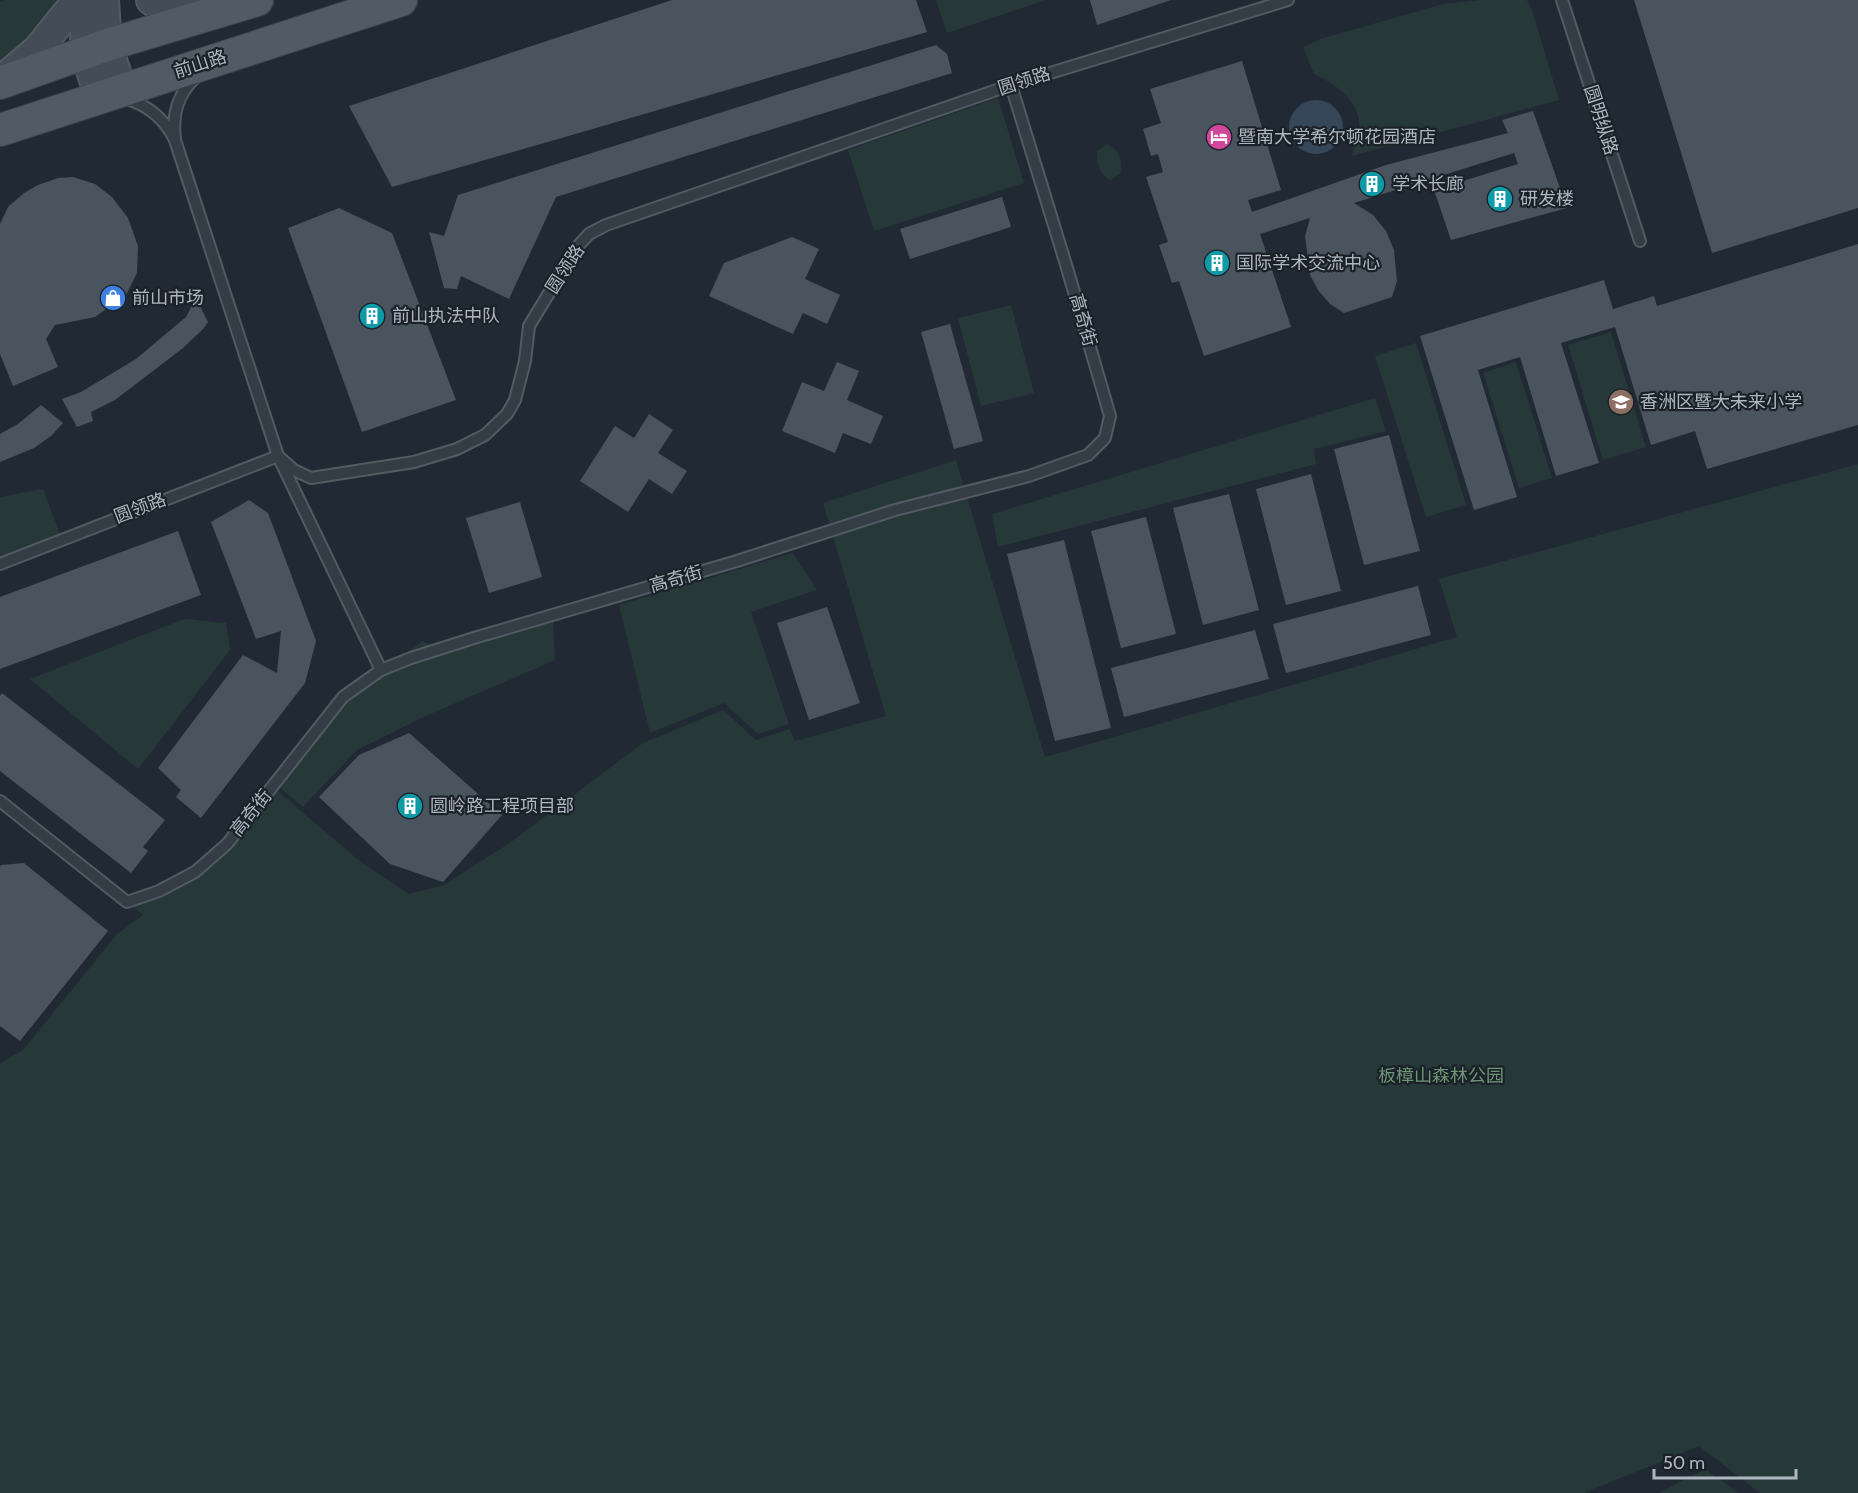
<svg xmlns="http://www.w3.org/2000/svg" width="1858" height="1493" font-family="Cabin,'Noto Sans SC',sans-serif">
	<rect width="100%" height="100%" fill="#212a34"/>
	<g fill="#263837">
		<path d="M 5,0 L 65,0 L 48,24 L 0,66 L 0,2 Z"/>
		<path d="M 936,0 L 1046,0 L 947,33 Z"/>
		<path d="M 1479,0 L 1527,0 L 1533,13 L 1559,100 L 1352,156 C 1354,146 1360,133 1359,122 C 1358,99 1333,83 1314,74 L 1303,47 L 1320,39 L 1443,4 Z"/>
		<path d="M 998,98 L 1024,183 L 874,231 L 848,150 Z"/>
		<path d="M 1107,144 C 1120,150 1123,161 1120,174 L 1111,180 C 1099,175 1097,163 1097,151 Z"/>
		<path d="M 1011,305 L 1034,393 L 981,406 L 958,318 Z"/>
		<path d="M 1611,332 L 1646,447 L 1603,460 L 1568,345 Z"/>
		<path d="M 1416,343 L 1466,505 L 1426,517 L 1375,356 Z"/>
		<path d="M 1516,362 L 1552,478 L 1519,488 L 1483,373 Z"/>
		<path d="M 1375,398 L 1386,431 L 1314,449 L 1316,464 L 998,547 L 992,514 Z"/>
		<path d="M 956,460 L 1045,757 L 1457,637 L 1439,579 L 1858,464 L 1858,1493 L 1760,1493 L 1699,1446 L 1584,1493 L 0,1493 L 0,1063 L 23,1050 L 117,934 L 143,915 L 128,902 L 195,872 L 273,787 L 362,863 L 409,894 L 444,885 L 511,842 L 643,743 L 723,710 L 756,740 L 790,729 L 795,741 L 886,716 L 823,503 Z"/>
		<path d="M 43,489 L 60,534 L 0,557 L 0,497 Z"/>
		<path d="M 793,553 L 817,590 L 751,612 L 789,724 L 758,734 L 724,703 L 650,733 L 619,605 Z"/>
		<path d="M 184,619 L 226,623 L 230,650 L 138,769 L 30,679 Z"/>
		<path d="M 553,620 L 555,660 L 419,719 L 357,750 L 303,807 L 278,786 L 345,702 L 422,641 L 446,651 Z"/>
		<path d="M 1705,1469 L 1739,1493 L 1659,1493 Z"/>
	</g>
	<circle fill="#36475a" cx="1316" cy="127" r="27"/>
	<g fill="#49545f">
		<path d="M 672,0 L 916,0 L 927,32 L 392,187 L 349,106 Z"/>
		<path d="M 1090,0 L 1171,0 L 1097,25 Z"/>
		<path d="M 1634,0 L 1858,0 L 1858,208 L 1712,253 Z"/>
		<path d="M 936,45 L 947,54 L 952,73 L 556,197 L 509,299 L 461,276 L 457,289 L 444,288 L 429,232 L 444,236 L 458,195 Z"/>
		<path d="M 1242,61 L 1281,190 L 1248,200 L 1252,212 L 1386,165 L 1508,133 L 1502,120 L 1533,111 L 1567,208 L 1451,240 L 1434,190 L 1518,164 L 1514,153 L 1354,203 L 1373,215 L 1386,231 L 1394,250 L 1397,281 L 1392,297 L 1344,313 L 1330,304 L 1318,290 L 1310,275 L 1305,236 L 1310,218 L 1260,234 L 1291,327 L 1204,356 L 1179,281 L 1172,283 L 1159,245 L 1168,242 L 1146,177 L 1163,172 L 1158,154 L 1151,156 L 1143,129 L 1161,123 L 1150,89 Z"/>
		<path d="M 73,177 L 95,184 L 112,197 L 128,218 L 138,246 L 137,273 L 126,295 L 95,317 L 55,325 L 46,339 L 58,367 L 13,386 L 0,354 L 0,224 L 8,207 L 24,193 L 38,185 L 58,178 Z"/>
		<path d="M 1002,197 L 1011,227 L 910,259 L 900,229 Z"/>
		<path d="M 339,208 L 392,233 L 456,400 L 362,432 L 288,228 Z"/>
		<path d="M 792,237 L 819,249 L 805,279 L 840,295 L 827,324 L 803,313 L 793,334 L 709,296 L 724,263 Z"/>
		<path d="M 1858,244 L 1858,425 L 1707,469 L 1695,431 L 1651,445 L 1615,327 L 1561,343 L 1599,463 L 1556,476 L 1520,357 L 1478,370 L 1517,497 L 1474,510 L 1420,336 L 1604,280 L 1613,309 L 1654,296 L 1657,306 Z"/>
		<path d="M 196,298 L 208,322 L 203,329 L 183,348 L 115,400 L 91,412 L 93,421 L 77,427 L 62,399 L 81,392 L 136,359 L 186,317 Z"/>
		<path d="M 950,324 L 983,441 L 954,449 L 921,332 Z"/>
		<path d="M 837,362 L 859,371 L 847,400 L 883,416 L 871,444 L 843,433 L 835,453 L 782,431 L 802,382 L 824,391 Z"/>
		<path d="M 41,405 L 63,423 L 51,436 L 34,448 L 0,462 L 0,434 L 18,424 Z"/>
		<path d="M 649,414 L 673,430 L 658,453 L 687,471 L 672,494 L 649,479 L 628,512 L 580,481 L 615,426 L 634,438 Z"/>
		<path d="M 1389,435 L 1420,551 L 1364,565 L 1334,449 Z"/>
		<path d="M 1311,474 L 1341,591 L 1286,605 L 1256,489 Z"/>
		<path d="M 1229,494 L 1259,610 L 1203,625 L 1173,508 Z"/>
		<path d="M 249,500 L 268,513 L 316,641 L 305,683 L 201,818 L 176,797 L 181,790 L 158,768 L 243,655 L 277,673 L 281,631 L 256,639 L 211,522 Z"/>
		<path d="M 520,502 L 542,577 L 489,593 L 466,518 Z"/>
		<path d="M 1146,517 L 1176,634 L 1121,648 L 1091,531 Z"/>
		<path d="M 178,531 L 201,595 L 0,669 L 0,597 Z"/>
		<path d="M 1064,540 L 1111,728 L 1055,741 L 1007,554 Z"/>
		<path d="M 1418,586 L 1431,635 L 1286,673 L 1273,624 Z"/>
		<path d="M 827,607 L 860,703 L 809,720 L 777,623 Z"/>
		<path d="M 1255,630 L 1269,679 L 1124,717 L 1111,668 Z"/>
		<path d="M 2,693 L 165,820 L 143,847 L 148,851 L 131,873 L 0,771 L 0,696 Z"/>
		<path d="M 409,733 L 502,815 L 443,882 L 390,864 L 319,797 L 359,755 Z"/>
		<path d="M 24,863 L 108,931 L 20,1041 L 0,1026 L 0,867 L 1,865 Z"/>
	</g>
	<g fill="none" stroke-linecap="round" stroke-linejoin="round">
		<g stroke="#525a62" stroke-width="14">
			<g id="lane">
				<path d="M 1562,0 L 1640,241"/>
				<path d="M 124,98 C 148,105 164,118 175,140 C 172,115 177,94 196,77"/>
				<path d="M 175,140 L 278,456 L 381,670"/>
				<path d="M 0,564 L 278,456 L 294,470 L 311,478 L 414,462 L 457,449 L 485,435 L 507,414 L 515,400 L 525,361 L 529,326 L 577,247 L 589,234 L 606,225 L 1011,85 L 1288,0"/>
				<path d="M 0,801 L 127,902 L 159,891 L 195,872 L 227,844 L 343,697 L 381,670 L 411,658 L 474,638 L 737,561 L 895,510 L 1029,476 L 1088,455 L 1105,438 L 1110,416 L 1067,268 L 1011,85"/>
			</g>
		</g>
		<g stroke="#525a62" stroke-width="32">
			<g id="secondary">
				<path d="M 85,0 L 85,53 L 100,97"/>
				<path d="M 104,0 L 107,45 L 122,90"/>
				<path d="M 151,0 L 166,11 L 203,13"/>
				<path d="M 2,80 L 38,49 L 72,7 L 75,0"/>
			</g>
		</g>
		<g stroke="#3e454e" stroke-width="34">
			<g id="primary">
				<path d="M 0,83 L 107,45 L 257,0"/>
				<path d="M 0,130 L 401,0"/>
			</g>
		</g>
		<use href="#lane" stroke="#343c45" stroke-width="10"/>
		<use href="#secondary" stroke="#434c57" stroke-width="28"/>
		<use href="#primary" stroke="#525b65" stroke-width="32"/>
	</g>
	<defs>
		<g id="hotel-disc" transform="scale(1.35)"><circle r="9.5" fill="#d1479c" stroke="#1a2129"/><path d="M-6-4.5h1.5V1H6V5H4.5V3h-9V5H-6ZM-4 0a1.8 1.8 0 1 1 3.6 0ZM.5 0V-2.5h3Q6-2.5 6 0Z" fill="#fff"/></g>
		<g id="building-disc" transform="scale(1.35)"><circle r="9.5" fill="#0f9aa8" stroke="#1a2129"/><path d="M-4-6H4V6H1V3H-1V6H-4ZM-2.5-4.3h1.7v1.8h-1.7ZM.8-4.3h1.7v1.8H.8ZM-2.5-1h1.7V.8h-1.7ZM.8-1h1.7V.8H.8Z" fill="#fff"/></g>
		<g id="shop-disc" transform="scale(1.35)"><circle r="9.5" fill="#3f7fe0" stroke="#1a2129"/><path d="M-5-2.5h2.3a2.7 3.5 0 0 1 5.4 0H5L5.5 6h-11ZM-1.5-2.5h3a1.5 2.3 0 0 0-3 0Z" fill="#fff"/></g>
		<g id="school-disc" transform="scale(1.35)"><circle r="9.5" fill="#8d6e63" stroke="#1a2129"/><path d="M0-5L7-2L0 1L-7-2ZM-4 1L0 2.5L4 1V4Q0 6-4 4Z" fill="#fff"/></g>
	</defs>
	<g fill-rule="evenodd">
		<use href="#hotel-disc" x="1219" y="137"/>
		<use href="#building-disc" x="1372" y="184"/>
		<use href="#building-disc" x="1500" y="199"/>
		<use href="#building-disc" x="1217" y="263"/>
		<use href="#shop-disc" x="113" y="298"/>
		<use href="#building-disc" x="372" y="316"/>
		<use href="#school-disc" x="1621" y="402"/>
		<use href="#building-disc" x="410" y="806"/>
	</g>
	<g text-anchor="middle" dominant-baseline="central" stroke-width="4.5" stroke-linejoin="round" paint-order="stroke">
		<g font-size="18" fill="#aeb7c1" stroke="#1a2129">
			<text transform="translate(200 64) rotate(-18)">前山路</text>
			<text transform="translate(1024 81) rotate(-18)">圆领路</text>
			<text transform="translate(1601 120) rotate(72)">圆明纵路</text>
			<text transform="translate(565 269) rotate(-57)">圆领路</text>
			<text transform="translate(1083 320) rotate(74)">高奇街</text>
			<text transform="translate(140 508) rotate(-21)">圆领路</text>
			<text transform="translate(676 579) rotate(-16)">高奇街</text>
			<text transform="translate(251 813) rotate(-51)">高奇街</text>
		</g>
		<g font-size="18" fill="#aeb7c1" stroke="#1a2129" text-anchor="start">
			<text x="1238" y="137">暨南大学希尔顿花园酒店</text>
			<text x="1392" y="184">学术长廊</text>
			<text x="1520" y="199">研发楼</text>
			<text x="1236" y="263">国际学术交流中心</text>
			<text x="132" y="298">前山市场</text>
			<text x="392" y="316">前山执法中队</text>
			<text x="1640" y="402">香洲区暨大未来小学</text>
			<text x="430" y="806">圆岭路工程项目部</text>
		</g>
		<g font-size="18" fill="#709576" stroke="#1a2129">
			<text x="1441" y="1076">板樟山森林公园</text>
		</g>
	</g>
	<path d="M1654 1469v9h142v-9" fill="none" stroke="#aeb7c1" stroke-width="3"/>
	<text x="1663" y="1469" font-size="18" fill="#aeb7c1" stroke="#1a2129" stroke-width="4.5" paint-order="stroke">50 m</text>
</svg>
